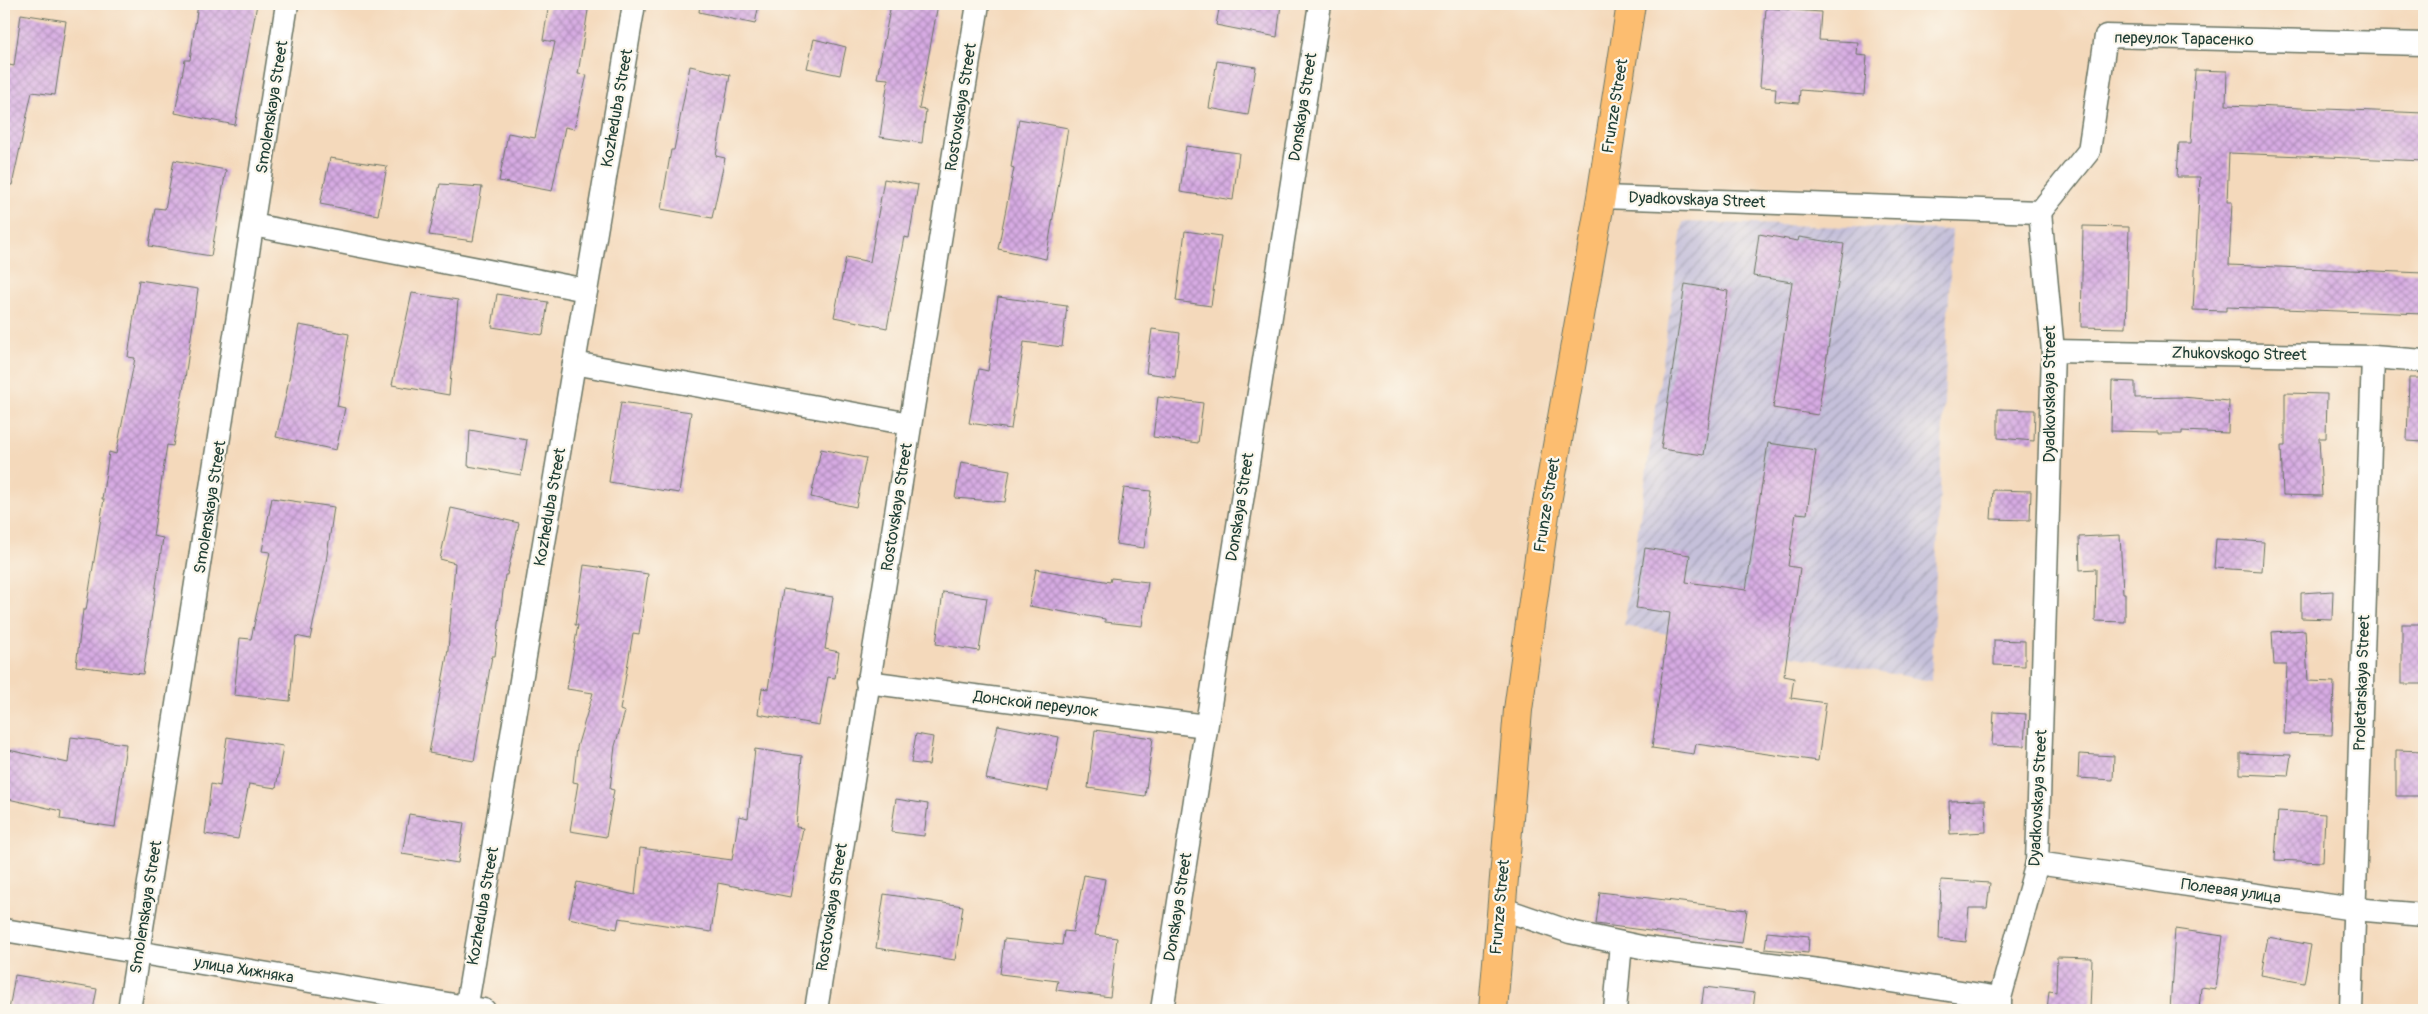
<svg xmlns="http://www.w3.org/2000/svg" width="2428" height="1014" font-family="Pangolin,sans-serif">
	<defs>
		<pattern id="industrial-furrows" width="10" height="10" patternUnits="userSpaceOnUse" patternTransform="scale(1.25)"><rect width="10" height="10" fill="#c5c0da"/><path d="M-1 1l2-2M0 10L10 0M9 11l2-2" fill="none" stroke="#9f9db2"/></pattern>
		<pattern id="building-cross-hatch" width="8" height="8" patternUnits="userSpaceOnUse" patternTransform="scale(1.25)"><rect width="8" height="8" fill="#d7abe3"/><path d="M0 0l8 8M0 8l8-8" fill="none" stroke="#ae8cb9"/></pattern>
	</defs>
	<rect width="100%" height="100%" fill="#fbf7ec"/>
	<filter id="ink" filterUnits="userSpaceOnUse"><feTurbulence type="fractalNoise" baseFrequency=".02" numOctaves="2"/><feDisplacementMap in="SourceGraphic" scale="10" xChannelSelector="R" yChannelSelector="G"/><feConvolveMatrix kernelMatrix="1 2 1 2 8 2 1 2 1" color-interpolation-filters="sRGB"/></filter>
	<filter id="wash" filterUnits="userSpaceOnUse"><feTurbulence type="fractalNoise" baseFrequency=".0096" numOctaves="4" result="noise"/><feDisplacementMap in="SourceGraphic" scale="20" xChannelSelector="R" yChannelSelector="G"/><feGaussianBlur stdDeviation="1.12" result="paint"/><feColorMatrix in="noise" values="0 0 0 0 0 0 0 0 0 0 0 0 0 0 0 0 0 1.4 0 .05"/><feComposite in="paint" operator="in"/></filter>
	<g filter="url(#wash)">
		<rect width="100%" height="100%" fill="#f4d9bb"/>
		<path fill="url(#industrial-furrows)" d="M 1683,222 L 1952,230 L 1931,681 L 1624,626 Z"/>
		<g id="blocks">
			<g fill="url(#building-cross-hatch)">
				<path d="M 198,4 L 257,4 L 235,125 L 175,113 L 185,60 L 190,60 Z"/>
				<path d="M 549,4 L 589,4 L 578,74 L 587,75 L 574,129 L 565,127 L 552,191 L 499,181 L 508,133 L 535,138 L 555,42 L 543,40 Z"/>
				<path d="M 700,4 L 759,4 L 755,24 L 699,12 Z"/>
				<path d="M 891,4 L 938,4 L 919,109 L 926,110 L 922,143 L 880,137 L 888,79 L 877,78 Z"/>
				<path d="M 1220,4 L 1281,4 L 1277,37 L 1216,25 Z"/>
				<path d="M 1766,8 L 1821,12 L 1819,40 L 1858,42 L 1857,55 L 1867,56 L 1864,95 L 1800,90 L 1799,103 L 1775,101 L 1776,88 L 1760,87 Z"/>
				<path d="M 21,14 L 66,21 L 55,95 L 32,92 L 12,185 L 4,184 L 4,64 L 14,66 Z"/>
				<path d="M 814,39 L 846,47 L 840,75 L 807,68 Z"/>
				<path d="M 1217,61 L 1256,67 L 1248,115 L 1209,108 Z"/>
				<path d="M 690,66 L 730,75 L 716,156 L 725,158 L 712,218 L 661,209 L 671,150 L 674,150 Z"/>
				<path d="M 2195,70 L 2227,71 L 2226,105 L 2424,113 L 2424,161 L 2229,153 L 2227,202 L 2232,202 L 2229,265 L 2424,273 L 2424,314 L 2226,307 L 2226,311 L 2193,310 L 2200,177 L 2177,177 L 2179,143 L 2191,143 Z"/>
				<path d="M 1019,119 L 1068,128 L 1046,259 L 998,249 L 1014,168 L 1011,167 Z"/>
				<path d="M 1186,146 L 1239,153 L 1233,200 L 1180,192 Z"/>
				<path d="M 330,158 L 387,166 L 378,215 L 320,204 Z"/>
				<path d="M 174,160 L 226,170 L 211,256 L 149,246 L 155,208 L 165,209 Z"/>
				<path d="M 884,179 L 918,185 L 909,238 L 904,237 L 887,328 L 834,317 L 846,257 L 870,262 Z"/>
				<path d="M 440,184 L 482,187 L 473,241 L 429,235 Z"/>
				<path d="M 2083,226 L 2129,227 L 2126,328 L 2081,327 Z"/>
				<path d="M 1185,231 L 1221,236 L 1211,306 L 1176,301 Z"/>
				<path d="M 1759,234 L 1798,241 L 1799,237 L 1844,244 L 1818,415 L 1773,408 L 1792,282 L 1753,276 Z"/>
				<path d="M 139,280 L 198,289 L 184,385 L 173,446 L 167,445 L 153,536 L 163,538 L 143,674 L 76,666 L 83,610 L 86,610 L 104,499 L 102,499 L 109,452 L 116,454 L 135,358 L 128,357 Z"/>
				<path d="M 1685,284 L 1728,291 L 1704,455 L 1661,449 Z"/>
				<path d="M 412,293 L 458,300 L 449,395 L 392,385 Z"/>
				<path d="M 497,294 L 548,302 L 543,335 L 492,327 Z"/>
				<path d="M 998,297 L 1067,306 L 1062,347 L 1024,342 L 1011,429 L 969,423 L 979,369 L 988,371 Z"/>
				<path d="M 299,325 L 349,334 L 337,406 L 345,408 L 336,450 L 276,437 L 286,395 Z"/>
				<path d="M 1152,329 L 1180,333 L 1175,377 L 1146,373 Z"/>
				<path d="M 2409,378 L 2424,378 L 2424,442 L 2407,441 Z"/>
				<path d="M 2112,381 L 2135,382 L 2135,398 L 2182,397 L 2229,401 L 2228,433 L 2182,431 L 2182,434 L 2158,434 L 2158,432 L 2111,431 Z"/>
				<path d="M 2285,393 L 2327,394 L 2326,438 L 2319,438 L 2322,496 L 2283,495 L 2281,446 L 2285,446 Z"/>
				<path d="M 1158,397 L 1203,403 L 1198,443 L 1153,437 Z"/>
				<path d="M 621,402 L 691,412 L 679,493 L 609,482 Z"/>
				<path d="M 1998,409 L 2035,410 L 2034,441 L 1998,438 Z"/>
				<path d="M 470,430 L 527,440 L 521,475 L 468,466 Z"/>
				<path d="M 1768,443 L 1816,450 L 1807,514 L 1796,513 L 1788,566 L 1800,568 L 1784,676 L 1794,678 L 1791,698 L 1826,703 L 1818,761 L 1696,744 L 1694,754 L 1652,748 L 1670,613 L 1636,608 L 1645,548 L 1690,555 L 1686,582 L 1746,590 Z"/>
				<path d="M 821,449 L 866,458 L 856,507 L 811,497 Z"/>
				<path d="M 961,462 L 1010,470 L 1005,502 L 955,498 Z"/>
				<path d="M 1124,488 L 1151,491 L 1144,548 L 1116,544 Z"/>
				<path d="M 1993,490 L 2031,491 L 2030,520 L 1991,519 Z"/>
				<path d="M 272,498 L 334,507 L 326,562 L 310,639 L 296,636 L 290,701 L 234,695 L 240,638 L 251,639 L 270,552 L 262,551 Z"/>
				<path d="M 451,508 L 519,523 L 507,575 L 505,575 L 495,656 L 492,656 L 474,761 L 429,753 L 448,650 L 455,563 L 440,559 Z"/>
				<path d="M 2120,535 L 2123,593 L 2125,593 L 2125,622 L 2095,621 L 2096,569 L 2080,570 L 2079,537 Z"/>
				<path d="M 2216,539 L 2264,542 L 2262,571 L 2214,568 Z"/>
				<path d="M 584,565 L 648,574 L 639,634 L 633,633 L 620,710 L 625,712 L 615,746 L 610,789 L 614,790 L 606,837 L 570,831 L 578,783 L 573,782 L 577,747 L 593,693 L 567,689 L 578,625 L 575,625 Z"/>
				<path d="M 1036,569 L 1110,582 L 1111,578 L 1148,582 L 1142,626 L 1105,622 L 1105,619 L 1029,606 Z"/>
				<path d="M 783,589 L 833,597 L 825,649 L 839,652 L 835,678 L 828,677 L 819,725 L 758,714 L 762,688 L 768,689 Z"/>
				<path d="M 2333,591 L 2332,619 L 2301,618 L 2301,593 Z"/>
				<path d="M 943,592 L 987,598 L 979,651 L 936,644 Z"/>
				<rect x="2402" y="624" width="22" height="60"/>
				<path d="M 2305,630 L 2308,681 L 2334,682 L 2332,735 L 2284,734 L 2287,665 L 2274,665 L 2272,632 Z"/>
				<path d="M 1994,640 L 2025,641 L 2025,666 L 1994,665 Z"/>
				<path d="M 1994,712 L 2026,714 L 2024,746 L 1992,745 Z"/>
				<path d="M 998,725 L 1059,737 L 1048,791 L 986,779 Z"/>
				<path d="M 1095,730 L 1153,738 L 1145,796 L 1088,788 Z"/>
				<path d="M 916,734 L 933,737 L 929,765 L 911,763 Z"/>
				<path d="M 71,737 L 126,744 L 115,827 L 60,819 L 61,811 L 4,798 L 4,749 L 68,763 Z"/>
				<path d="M 227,737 L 283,746 L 276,788 L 249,784 L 238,839 L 205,834 L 211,784 L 220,786 Z"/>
				<path d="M 755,749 L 802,756 L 796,827 L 803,828 L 790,897 L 718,883 L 711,932 L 619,918 L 617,929 L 569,918 L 577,882 L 635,895 L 640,848 L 732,860 L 739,816 L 748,818 Z"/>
				<path d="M 2396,750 L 2424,751 L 2424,796 L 2396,796 Z"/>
				<path d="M 2240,753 L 2291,755 L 2288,776 L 2240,774 Z"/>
				<path d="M 2079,754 L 2114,756 L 2113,780 L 2078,778 Z"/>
				<path d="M 896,799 L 928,804 L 924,836 L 891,832 Z"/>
				<path d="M 1985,800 L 1986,832 L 1950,834 L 1949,801 Z"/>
				<path d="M 2278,811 L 2325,814 L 2323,862 L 2275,860 Z"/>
				<path d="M 409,814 L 464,823 L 458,863 L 402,854 Z"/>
				<path d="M 1084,875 L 1105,879 L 1095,935 L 1117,938 L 1110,997 L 1056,990 L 1058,981 L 1000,974 L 1004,939 L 1062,945 L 1064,931 L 1073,932 Z"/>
				<path d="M 1941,880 L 1990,883 L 1987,908 L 1969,908 L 1966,942 L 1939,939 Z"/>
				<path d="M 1600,892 L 1747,910 L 1742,943 L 1596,924 Z"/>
				<path d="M 884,894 L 963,906 L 955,960 L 876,948 Z"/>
				<path d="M 2175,929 L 2223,936 L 2216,989 L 2201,987 L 2199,1010 L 2170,1010 Z"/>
				<path d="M 1767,932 L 1809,936 L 1808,953 L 1765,949 Z"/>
				<path d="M 2268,937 L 2311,945 L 2304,983 L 2261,975 Z"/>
				<path d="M 2057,957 L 2092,958 L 2090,1010 L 2047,1010 L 2049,991 L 2056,992 Z"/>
				<path d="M 15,975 L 97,989 L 93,1010 L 9,1010 Z"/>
				<path d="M 1704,987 L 1755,993 L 1753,1010 L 1701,1010 Z"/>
			</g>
		</g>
	</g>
	<g filter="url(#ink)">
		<use href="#blocks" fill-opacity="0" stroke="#6a7463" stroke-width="1"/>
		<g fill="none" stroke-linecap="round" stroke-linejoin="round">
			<g stroke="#6a7463" stroke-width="25">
				<g id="minor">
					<path d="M 1601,197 L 2040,212 L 2053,351 L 2037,863 L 2000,998 L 2000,1010"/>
					<path d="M 2040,212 L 2089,151 L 2106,36 L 2424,44"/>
					<path d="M 253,225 L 586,290"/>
					<path d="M 2053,351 L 2373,357 L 2424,361"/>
					<path d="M 574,363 L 910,424"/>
					<path d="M 867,682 L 1206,726"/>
					<path d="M 2037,863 L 2354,909 L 2424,915"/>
					<path d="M 1500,908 L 1570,932 L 1646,948 L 1826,971 L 2000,998"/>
					<path d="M 4,930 L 484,1010"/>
					<path d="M 129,1010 L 287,4"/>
					<path d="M 466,1010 L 634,4"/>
					<path d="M 816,1010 L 978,4"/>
					<path d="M 1162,1010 L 1320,4"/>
					<path d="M 1615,1010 L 1621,943"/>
					<path d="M 2351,1010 L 2373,357"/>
				</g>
			</g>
			<g stroke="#6a7463" stroke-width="30">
				<path id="major" d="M 1493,1010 L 1518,710 L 1545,514 L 1601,197 L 1631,4"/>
			</g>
			<use href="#minor" stroke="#fff" stroke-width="22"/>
			<use href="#major" stroke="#fcbd6f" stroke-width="28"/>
		</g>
	</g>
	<g text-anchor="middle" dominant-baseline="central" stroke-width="4.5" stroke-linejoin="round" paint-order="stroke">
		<g font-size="16" fill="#1f3d34" stroke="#fbf7ec">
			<text transform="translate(2184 39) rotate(1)">переулок Тарасенко</text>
			<text transform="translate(1615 106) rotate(-81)">Frunze Street</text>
			<text transform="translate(272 107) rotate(-81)">Smolenskaya Street</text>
			<text transform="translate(961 107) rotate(-81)">Rostovskaya Street</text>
			<text transform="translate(1303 107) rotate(-81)">Donskaya Street</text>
			<text transform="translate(617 108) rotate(-80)">Kozheduba Street</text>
			<text transform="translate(1697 200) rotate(2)">Dyadkovskaya Street</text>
			<text transform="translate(2239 354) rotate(1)">Zhukovskogo Street</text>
			<text transform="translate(2050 394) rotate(-90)">Dyadkovskaya Street</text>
			<text transform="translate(1547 505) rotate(-81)">Frunze Street</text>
			<text transform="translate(210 507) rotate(-81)">Smolenskaya Street</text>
			<text transform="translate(550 507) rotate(-80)">Kozheduba Street</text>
			<text transform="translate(897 507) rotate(-81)">Rostovskaya Street</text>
			<text transform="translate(1240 507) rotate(-81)">Donskaya Street</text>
			<text transform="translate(2362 683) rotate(-88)">Proletarskaya Street</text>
			<text transform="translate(1036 704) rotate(7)">Донской переулок</text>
			<text transform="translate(2038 798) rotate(-87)">Dyadkovskaya Street</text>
			<text transform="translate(2231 891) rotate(8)">Полевая улица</text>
			<text transform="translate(483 906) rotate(-80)">Kozheduba Street</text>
			<text transform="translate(146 907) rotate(-81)">Smolenskaya Street</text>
			<text transform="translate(832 907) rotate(-81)">Rostovskaya Street</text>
			<text transform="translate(1178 907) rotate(-81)">Donskaya Street</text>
			<text transform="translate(1500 907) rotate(-85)">Frunze Street</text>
			<text transform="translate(244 970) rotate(9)">улица Хижняка</text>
		</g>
	</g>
	<rect width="2428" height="1014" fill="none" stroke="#fbf7ec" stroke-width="20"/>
</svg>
